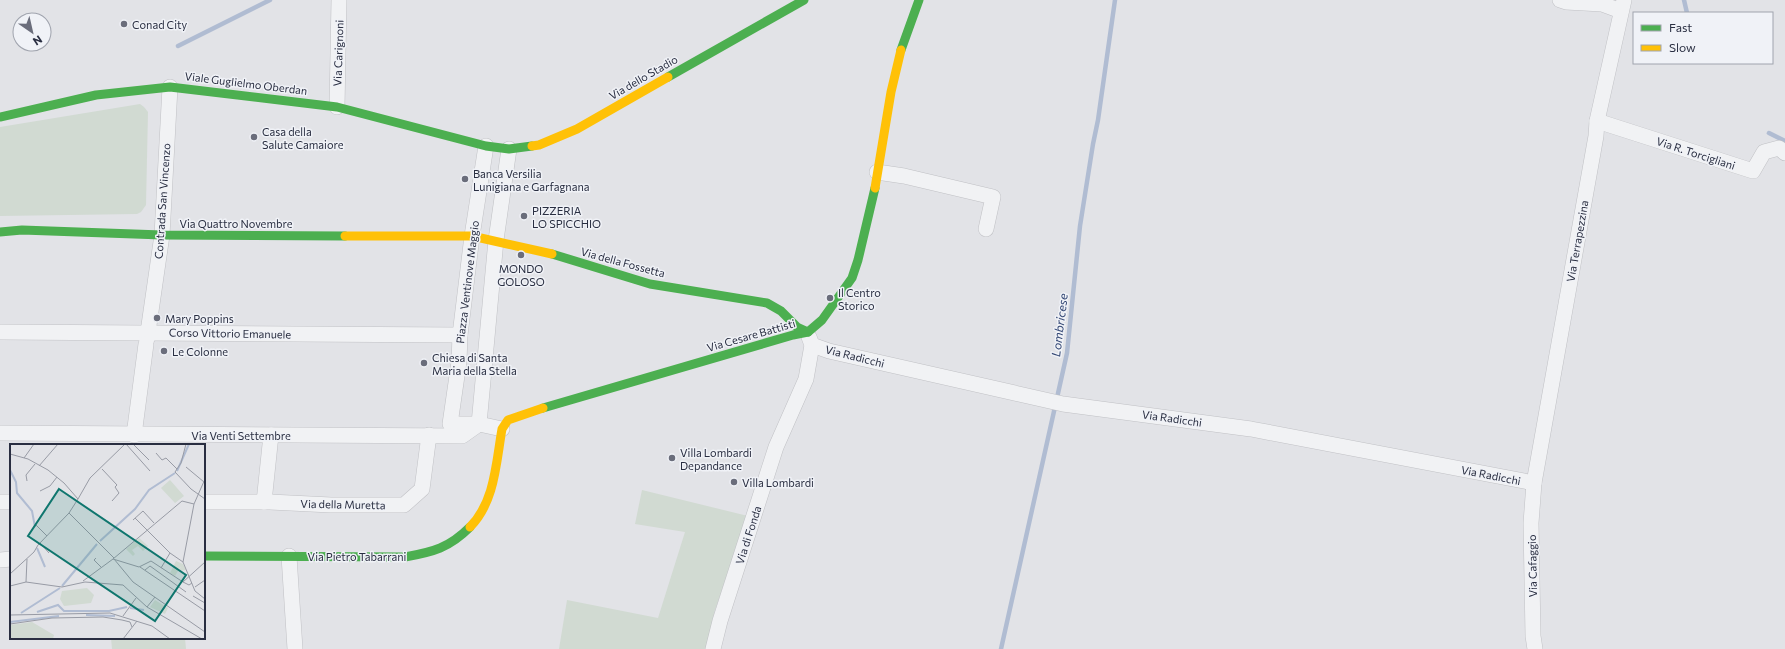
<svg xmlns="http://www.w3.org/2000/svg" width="1785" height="649" font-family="Commissioner,sans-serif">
	<rect width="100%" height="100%" fill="#e2e3e7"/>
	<g fill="#d1dad2">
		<path d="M 140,104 L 144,107 L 148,112 L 146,205 L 141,212 L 137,214 L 0,216 L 0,127 Z"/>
		<path d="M 642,490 L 748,516 L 715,610 L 706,649 L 559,649 L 567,600 L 658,618 L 685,532 L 635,524 Z"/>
		<path d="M 111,638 L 185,638 L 186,649 L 112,649 Z"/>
	</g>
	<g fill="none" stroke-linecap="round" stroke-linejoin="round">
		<g stroke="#b0bcd2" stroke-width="4.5">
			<path d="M 1684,0 L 1687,13"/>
			<path d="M 178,46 L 270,0"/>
			<path d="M 1769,133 L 1785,141"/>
			<path d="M 1001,649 L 1067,353 L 1080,226 L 1093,144 L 1098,120 L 1115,0"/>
		</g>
		<g stroke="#c0c1c5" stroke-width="16">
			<g id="street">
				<path d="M 1560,0 L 1566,2 L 1602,4 L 1621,11"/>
				<path d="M 337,107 L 339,0"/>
				<path d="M 1597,121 L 1753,171 L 1764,152 L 1779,148 L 1785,153"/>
				<path d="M 486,146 L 472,236 L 460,335 L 459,362 L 450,424 L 479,424 L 502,429"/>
				<path d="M 877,172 L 904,176 L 993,197 L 986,229"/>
				<path d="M 0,332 L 460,335"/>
				<path d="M 147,339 L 162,235 L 170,87"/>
				<path d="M 812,345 L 829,351 L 1063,404 L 1251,429 L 1534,483"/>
				<path d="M 479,424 L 496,240 L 509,149"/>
				<path d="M 0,433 L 462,436 L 479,424"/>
				<path d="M 134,435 L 146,344"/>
				<path d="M 0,502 L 11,502"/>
				<path d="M 204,502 L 270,502 L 331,505 L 404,505 L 422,489 L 429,435"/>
				<path d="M 264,502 L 271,435"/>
				<path d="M 289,556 L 295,649"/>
				<path d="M 0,560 L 11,559"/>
				<path d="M 713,649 L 720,621 L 776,447 L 806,379 L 812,345 L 809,337"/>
				<path d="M 1535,649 L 1533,636 L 1531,523 L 1534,483 L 1596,136 L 1597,121 L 1624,0"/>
			</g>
		</g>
		<use href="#street" stroke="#f1f2f4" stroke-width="15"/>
		<g stroke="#4caf50" stroke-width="9">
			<path d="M 901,50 L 919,0"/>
			<path d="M 668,77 L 804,0"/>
			<path d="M 0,117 L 96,95 L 170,87 L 337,107 L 486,146 L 509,149 L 532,146"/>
			<path d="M 0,232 L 22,230 L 162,235 L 345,236"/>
			<path d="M 552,254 L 650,284 L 767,303 L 781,311 L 797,327 L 808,332"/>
			<path d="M 543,408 L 793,335 L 808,332 L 822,320 L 852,278 L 858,260 L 875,188"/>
			<path d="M 204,556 L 405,557 C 433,552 449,548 470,527"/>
		</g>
		<g stroke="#ffc107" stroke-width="9">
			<path d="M 532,146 L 539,145 L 577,129 L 668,77"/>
			<path d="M 875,188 L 891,92 L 901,50"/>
			<path d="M 345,236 L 472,236 L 552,254"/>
			<path d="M 470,527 C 495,502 496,463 502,429 L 508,420 L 543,408"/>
		</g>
	</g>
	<g fill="#6a6d7b" stroke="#f0f2f7" stroke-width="1.5">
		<circle cx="124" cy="24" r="4"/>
		<circle cx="254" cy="137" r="4"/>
		<circle cx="465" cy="179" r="4"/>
		<circle cx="524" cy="216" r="4"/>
		<circle cx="521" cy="255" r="4"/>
		<circle cx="830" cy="298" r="4"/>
		<circle cx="157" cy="318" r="4"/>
		<circle cx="164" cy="351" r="4"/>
		<circle cx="424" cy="363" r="4"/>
		<circle cx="672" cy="458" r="4"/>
		<circle cx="734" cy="482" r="4"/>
	</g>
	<g text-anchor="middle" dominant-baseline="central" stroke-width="3" stroke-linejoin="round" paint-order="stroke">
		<g font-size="11" fill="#292e41" stroke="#f0f2f7" text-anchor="start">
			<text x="132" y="24">Conad City</text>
			<text x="262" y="131">Casa della<tspan x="262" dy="13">Salute Camaiore</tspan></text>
			<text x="473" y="173">Banca Versilia<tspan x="473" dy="13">Lunigiana e Garfagnana</tspan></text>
			<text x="532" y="210">PIZZERIA<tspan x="532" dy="13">LO SPICCHIO</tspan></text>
			<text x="521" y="268" text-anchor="middle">MONDO<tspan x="521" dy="13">GOLOSO</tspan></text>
			<text x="838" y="292">Il Centro<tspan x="838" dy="13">Storico</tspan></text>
			<text x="165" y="318">Mary Poppins</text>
			<text x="172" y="351">Le Colonne</text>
			<text x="432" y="357">Chiesa di Santa<tspan x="432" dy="13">Maria della Stella</tspan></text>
			<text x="680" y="452">Villa Lombardi<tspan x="680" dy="13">Depandance</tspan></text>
			<text x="742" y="482">Villa Lombardi</text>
		</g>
		<g font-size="11" fill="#292e41" stroke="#f0f2f7">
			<text transform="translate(338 53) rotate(-88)">Via Carignoni</text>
			<text transform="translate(643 77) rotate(-30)">Via dello Stadio</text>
			<text transform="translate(246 83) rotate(7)">Viale Guglielmo Oberdan</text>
			<text transform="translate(1696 153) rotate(18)">Via R. Torcigliani</text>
			<text transform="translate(162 201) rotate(-86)">Contrada San Vincenzo</text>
			<text x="236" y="223">Via Quattro Novembre</text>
			<text transform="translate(1577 241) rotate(-80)">Via Terrapezzina</text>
			<text transform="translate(623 262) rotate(15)">Via della Fossetta</text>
			<text transform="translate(467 282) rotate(-83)">Piazza Ventinove Maggio</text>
			<text transform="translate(230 333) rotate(1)">Corso Vittorio Emanuele</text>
			<text transform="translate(751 335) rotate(-16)">Via Cesare Battisti</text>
			<text transform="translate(855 356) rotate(14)">Via Radicchi</text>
			<text transform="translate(1172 418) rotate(8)">Via Radicchi</text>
			<text x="241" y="435">Via Venti Settembre</text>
			<text transform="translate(1491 475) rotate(11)">Via Radicchi</text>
			<text transform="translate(343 504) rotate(1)">Via della Muretta</text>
			<text transform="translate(748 535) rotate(-72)">Via di Fonda</text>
			<text x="357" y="556">Via Pietro Tabarrani</text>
			<text transform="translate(1532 566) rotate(-91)">Via Cafaggio</text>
		</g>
		<g font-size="12" font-style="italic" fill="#334774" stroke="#f0f2f7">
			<text transform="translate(1059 325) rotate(-83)">Lombricese</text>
		</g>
	</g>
	<g transform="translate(10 444)">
		<rect width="195" height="195" fill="#e2e3e7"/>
		<path d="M 160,36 L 174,52 L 165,59 L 151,44 ZM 129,94 L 138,102 L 133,107 L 128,102 L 122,106 L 125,110 L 123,112 L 116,105 ZM 166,117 L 173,120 L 176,126 L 169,127 L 171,122 L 165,132 L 160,129 ZM 77,144 L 84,151 L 81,159 L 54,162 L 50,155 L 52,147 ZM 145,156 L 158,164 L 155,170 L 140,163 ZM 22,178 L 44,191 L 43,195 L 0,195 L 0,181 Z" fill="#d1dad2"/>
		<path fill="none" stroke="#b0bcd2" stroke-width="2" d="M 0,26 L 6,38 L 7,49 L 22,67 L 25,83M 167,27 L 179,0M 90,97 L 125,65 L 139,46 L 165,29M 27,104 L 35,123M 52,142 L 87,100M 120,164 L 134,166M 27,168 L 48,161 L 54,167 L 99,167 L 117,163M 11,169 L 50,144M 76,171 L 105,172M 0,178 L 49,172"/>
		<path fill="none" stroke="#989ba5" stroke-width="1" d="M 116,0 L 140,27M 123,0 L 139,16M 176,0 L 171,19 L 165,28 L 181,45 L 195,55M 146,9 L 152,16 L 156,14 L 167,25M 0,10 L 18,15 L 38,26 L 54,39 L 68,55 L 59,69 L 28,101 L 24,108 L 0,130M 14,14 L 24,0M 29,22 L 48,0M 176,23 L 194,38M 92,25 L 107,41 L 105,43 L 109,49 L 102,57M 195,35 L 184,60 L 173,118 L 185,147 L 195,155M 17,37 L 16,31 L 25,20M 30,47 L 40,42 L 47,33M 68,55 L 80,34 L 115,0M 59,69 L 104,114M 125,74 L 160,109 L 173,118M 123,76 L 133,67 L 144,79M 25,80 L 37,92M 30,99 L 39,109M 86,114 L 84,116 L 91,123M 103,115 L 172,57 L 184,60M 104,115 L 123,138 L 195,188M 130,123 L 195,167M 151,124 L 160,109M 135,126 L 140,122 L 176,148M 73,137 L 103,115 L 129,123 L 141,117 L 173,138 L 179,141 L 182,139M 16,138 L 17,115M 173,138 L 195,118M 0,142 L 16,138 L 52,143 L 75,138 L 113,141 L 137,163 L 192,195M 185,143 L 195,136M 183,152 L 195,159M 137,163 L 145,153M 0,171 L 100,169 L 142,182 L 160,195M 113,172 L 126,154M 0,180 L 42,174 L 93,173 L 112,176 L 120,178 L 122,183M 113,195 L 127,177"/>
		<path fill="#0f766e" fill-opacity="0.15" stroke="#0f766e" stroke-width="2" d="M 49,45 L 176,131 L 145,177 L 18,92 Z"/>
		<rect width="195" height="195" fill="none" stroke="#292e41" stroke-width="2"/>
	</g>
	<rect x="1633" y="12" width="140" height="52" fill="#f0f2f7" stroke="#a0a4ae"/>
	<rect x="1641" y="25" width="20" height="6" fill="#4caf50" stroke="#a0a4ae"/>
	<text x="1669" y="32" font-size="12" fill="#292e41">Fast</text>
	<rect x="1641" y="45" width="20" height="6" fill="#ffc107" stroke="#a0a4ae"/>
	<text x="1669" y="52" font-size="12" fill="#292e41">Slow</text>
	<g transform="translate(32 32) rotate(146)"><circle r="19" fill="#f0f2f7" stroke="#a0a4ae"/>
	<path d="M0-3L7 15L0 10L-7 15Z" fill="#6a6d7b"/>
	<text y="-6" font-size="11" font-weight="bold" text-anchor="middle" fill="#292e41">N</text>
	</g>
</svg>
